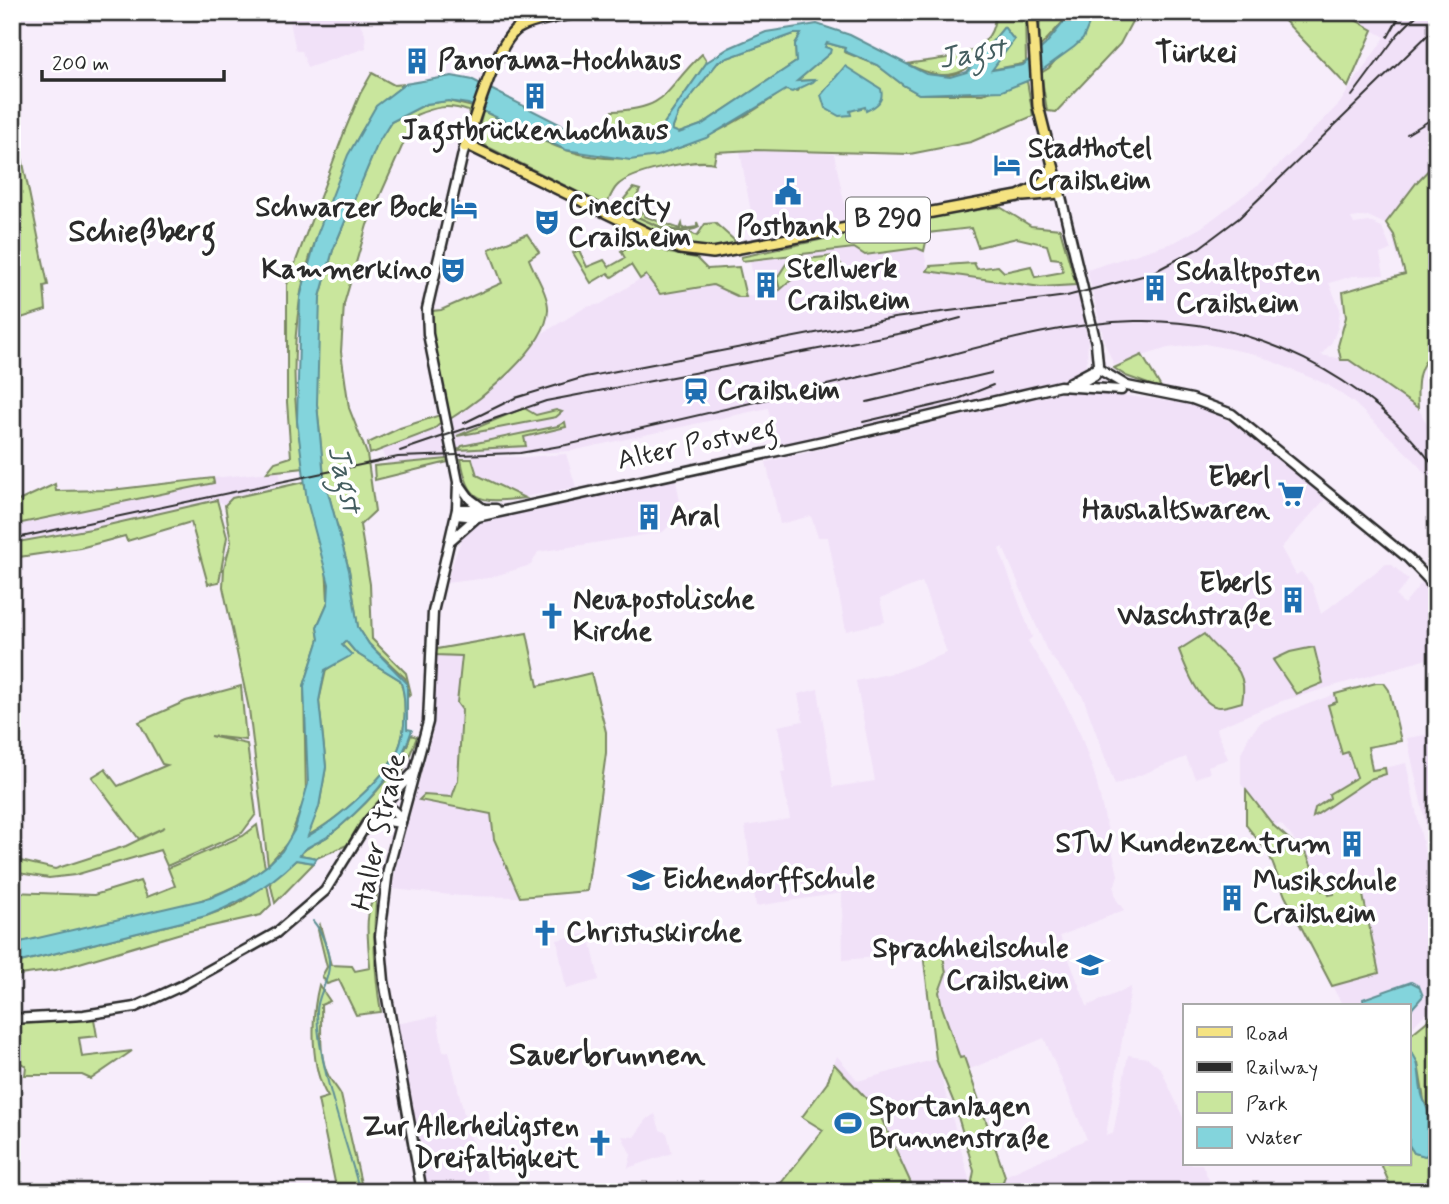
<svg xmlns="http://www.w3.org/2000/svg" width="1449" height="1204" font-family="Mynerve,sans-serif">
	<rect width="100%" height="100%" fill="#f7edfb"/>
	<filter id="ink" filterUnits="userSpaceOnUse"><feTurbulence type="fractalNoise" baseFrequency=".0143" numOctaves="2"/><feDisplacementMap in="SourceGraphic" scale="14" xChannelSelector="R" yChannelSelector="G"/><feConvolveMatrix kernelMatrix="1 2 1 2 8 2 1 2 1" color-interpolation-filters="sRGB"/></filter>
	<g filter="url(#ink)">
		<g fill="#f1e1f8">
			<path d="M 288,12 L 355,12 L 365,34 L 366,48 L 307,68 L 302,51 L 296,51 Z"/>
			<path d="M 1352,12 L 1437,12 L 1437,220 L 1399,261 L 1391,233 L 1385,224 L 1368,216 L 1351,218 L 1354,224 L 1370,222 L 1382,227 L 1391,250 L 1380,254 L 1384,275 L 1353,276 L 1329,283 L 1340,309 L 1338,327 L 1332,342 L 1321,355 L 1349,360 L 1418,408 L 1437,442 L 1437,489 L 1414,460 L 1354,403 L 1328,385 L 1255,354 L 1205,344 L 1168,348 L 1114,365 L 1105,344 L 1087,270 L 1175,242 L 1202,227 L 1263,181 L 1339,104 L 1385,37 L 1349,17 Z"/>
			<path d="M 754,150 L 834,154 L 849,225 L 756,240 L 740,151 Z"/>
			<path d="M 854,248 L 865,255 L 917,248 L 924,251 L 928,271 L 1041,287 L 1076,285 L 1088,340 L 1087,362 L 1079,375 L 776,446 L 768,408 L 571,451 L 477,456 L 524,457 L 566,454 L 576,487 L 525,497 L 478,474 L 473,469 L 473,456 L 387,464 L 380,447 L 401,428 L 448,412 L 450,418 L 543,333 L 586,307 L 601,304 L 646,275 L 702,286 L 720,286 L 739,297 L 749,296 L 756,294 L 750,261 Z"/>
			<path d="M 1095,392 L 1191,404 L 1214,411 L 1260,443 L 1327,497 L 1281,548 L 1296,575 L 1301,572 L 1312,585 L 1321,614 L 1386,564 L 1391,564 L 1409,580 L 1396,596 L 1404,604 L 1422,582 L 1429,580 L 1437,598 L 1437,643 L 1427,654 L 1427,659 L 1282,701 L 1216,728 L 1228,759 L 1208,766 L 1210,773 L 1195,778 L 1186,757 L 1115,785 L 1083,697 L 1047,651 L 1003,547 L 999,549 L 1032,637 L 1028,641 L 1066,704 L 1081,736 L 1095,776 L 1118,875 L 1114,888 L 1116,899 L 1124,910 L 1060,936 L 1087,1006 L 1131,987 L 1106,1135 L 1113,1134 L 1128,1055 L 1148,1058 L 1161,1069 L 1185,1122 L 1185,1164 L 1202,1164 L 1214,1192 L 1000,1192 L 1005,1176 L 1087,1139 L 1044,1038 L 968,1070 L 964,1058 L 960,1059 L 942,1007 L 940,992 L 947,974 L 943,962 L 945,944 L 923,953 L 843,960 L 842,893 L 756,906 L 745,826 L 790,819 L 781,772 L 786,771 L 778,726 L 803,721 L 798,694 L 818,689 L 833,787 L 875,781 L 856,681 L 897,672 L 947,653 L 922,582 L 880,599 L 885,622 L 846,631 L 828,537 L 818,537 L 811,516 L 780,524 L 766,462 L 1059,393 Z"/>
			<path d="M 279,471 L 282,485 L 232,498 L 225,505 L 217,500 L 91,529 L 12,543 L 12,525 L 214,483 L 213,478 Z"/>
			<path d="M 676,480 L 682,513 L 663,532 L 538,552 L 531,565 L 488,578 L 446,583 L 462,537 L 477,523 Z"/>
			<path d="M 435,655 L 462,656 L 457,703 L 462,710 L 458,780 L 452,797 L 424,795 L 420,800 L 491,814 L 494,839 L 520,897 L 461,896 L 392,889 L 398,857 L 433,731 Z"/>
			<path d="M 1335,694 L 1343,754 L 1348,752 L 1357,777 L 1329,795 L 1331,798 L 1315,808 L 1312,817 L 1370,779 L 1386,774 L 1385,768 L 1406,763 L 1437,911 L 1437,1001 L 1409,1031 L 1409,1006 L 1343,1006 L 1332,986 L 1356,979 L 1307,855 L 1281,824 L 1274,825 L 1241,784 L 1241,754 L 1249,736 L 1261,722 Z"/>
			<path d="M 1437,733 L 1437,876 L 1407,738 Z"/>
			<path d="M 589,933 L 599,980 L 566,989 L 557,940 Z"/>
			<path d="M 437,1016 L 443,1052 L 449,1051 L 468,1131 L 488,1179 L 461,1192 L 426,1192 L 396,1024 Z"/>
			<path d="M 837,1056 L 858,1081 L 936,1059 L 971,1186 L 915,1192 L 878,1111 L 834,1064 Z"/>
			<path d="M 655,1114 L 660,1130 L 667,1133 L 672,1153 L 628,1168 L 631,1155 L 622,1136 L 634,1137 L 647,1119 Z"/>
		</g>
		<g fill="#c9e69d" stroke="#7a8864" stroke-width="2">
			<path d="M 995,12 L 1025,12 L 1026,62 L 1022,64 L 991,70 L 1014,40 L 1004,27 C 973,67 960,90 907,64 C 941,58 996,59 995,12 Z"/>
			<path d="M 1040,12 L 1072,12 L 1039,48 Z"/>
			<path d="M 1094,12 L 1137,12 L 1120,44 L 1056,112 L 1047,111 L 1041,73 L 1049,68 Z"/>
			<path d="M 1286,12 L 1352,12 L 1350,17 L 1373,30 L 1348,87 L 1281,17 Z"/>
			<path d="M 794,34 L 801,34 L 795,44 L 796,62 L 701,125 L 679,133 L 672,130 L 679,112 L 719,61 Z"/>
			<path d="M 827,43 L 845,48 L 844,52 L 877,65 L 903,85 L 919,94 L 982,94 L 1027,81 L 1033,116 L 971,142 L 910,154 L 754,150 L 716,152 L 714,163 C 696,158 630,172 617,186 C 612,191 609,200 606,206 L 476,141 L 483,111 C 510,124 538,141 566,150 C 648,177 720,135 786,89 L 798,91 L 802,85 L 814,80 L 797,81 L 830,53 L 825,47 Z"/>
			<path d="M 702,54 L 707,62 L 656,135 L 621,138 L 600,136 L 600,126 L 609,121 L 612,111 C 671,109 665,88 702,54 Z"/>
			<path d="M 372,73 L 394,85 L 405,84 C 372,107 356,137 342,173 C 327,214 306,255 300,299 C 294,338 293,381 297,421 C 298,437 303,452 304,468 L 267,472 L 275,462 L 291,457 L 287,402 L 287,285 L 345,130 L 360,94 Z"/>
			<path d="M 448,101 L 473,107 L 470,116 L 468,111 C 448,104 435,107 416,115 L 367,225 L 344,304 L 341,352 L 349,408 L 367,454 L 375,511 L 360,525 L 370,584 L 372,639 L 406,673 L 411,694 L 409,696 L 405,678 L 369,644 L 358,627 L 349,570 L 324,477 L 317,404 L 317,329 L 320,297 L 333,250 L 378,142 L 391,122 L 426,104 Z"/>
			<path d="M 12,109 L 48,285 L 44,286 L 46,310 L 12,321 Z"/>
			<path d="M 1437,161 L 1437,343 C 1418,369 1416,376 1418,408 L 1349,360 L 1341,360 L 1338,346 L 1346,317 L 1343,292 L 1405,274 L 1394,235 L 1386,223 L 1417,182 Z"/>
			<path d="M 633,188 L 640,190 L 637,196 L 640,214 L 645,210 L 644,216 L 680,229 L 682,224 L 683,229 L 697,227 L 697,222 L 699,227 C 676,239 643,219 622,209 L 624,199 Z"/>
			<path d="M 1000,207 L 1031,226 L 1060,229 L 1076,285 L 1041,287 L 927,271 L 930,266 L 974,263 L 977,269 L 998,266 L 1004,272 L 1031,266 L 1035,277 L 1063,272 L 1060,259 L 1051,258 L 1047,245 L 1017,238 L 978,247 L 971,228 L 928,233 L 924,251 L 917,248 L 865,255 L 854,248 L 742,261 L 741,257 L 939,214 Z"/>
			<path d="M 620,209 L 666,230 L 691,233 L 697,236 L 705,224 L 715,223 L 734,240 L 735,246 C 692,253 660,235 622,216 Z"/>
			<path d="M 628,233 L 669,253 L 696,258 L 707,269 L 739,267 L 746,297 L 739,297 L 713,285 L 660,294 L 646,275 L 640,279 L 631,265 L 612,277 L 608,273 L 591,283 L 573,253 L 579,250 L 587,267 L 604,260 L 609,267 L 625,258 L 621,251 L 629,247 L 624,240 Z"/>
			<path d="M 527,234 L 539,252 L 529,259 C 534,273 549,295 548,310 C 547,347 481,400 450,419 L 433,345 L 432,311 L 441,310 L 502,283 L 489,249 Z"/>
			<path d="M 834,256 L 841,264 L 797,275 L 780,290 L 777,278 L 788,261 Z"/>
			<path d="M 1142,355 L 1162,389 L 1126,376 L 1114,368 Z"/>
			<path d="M 524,408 L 536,415 L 556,410 L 562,412 L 556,417 L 457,436 Z"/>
			<path d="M 440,415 L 441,423 L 433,430 L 370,454 L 368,443 L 400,428 Z"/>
			<path d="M 565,422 L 566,427 L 524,437 L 526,446 L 458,450 L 462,446 L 558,426 Z"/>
			<path d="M 447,459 L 448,462 L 375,480 L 374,466 Z"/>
			<path d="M 461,459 L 472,459 L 477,475 L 525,498 C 482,502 469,506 461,459 Z"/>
			<path d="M 213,478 L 214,483 L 12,525 L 12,504 L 55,484 L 56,491 L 111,490 Z"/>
			<path d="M 304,482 L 326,565 L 328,602 L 317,627 L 319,639 L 304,686 L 306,795 L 289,841 L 268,865 L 249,709 L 223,587 L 224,568 L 231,542 L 225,505 L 232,498 Z"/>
			<path d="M 217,500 L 227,537 L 219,582 L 208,584 L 191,522 L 127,541 L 125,536 L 80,548 L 12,558 L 12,543 L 91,529 Z"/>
			<path d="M 527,633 L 538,686 L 591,673 L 606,732 L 606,753 L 587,891 L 520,897 L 494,839 L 491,814 L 419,800 L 424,795 L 452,797 L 458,780 L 462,710 L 457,703 L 462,656 L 435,655 L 437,649 Z"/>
			<path d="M 1204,634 C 1221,659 1250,664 1242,702 C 1235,704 1226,707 1220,707 C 1200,707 1185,666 1179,650 Z"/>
			<path d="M 346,641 L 356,653 L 400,680 C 407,698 406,732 398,750 C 386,778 334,822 307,836 L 319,807 L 326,767 L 319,701 L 326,670 L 351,654 L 341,645 Z"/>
			<path d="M 1314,647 L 1323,683 L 1296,694 L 1273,660 L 1290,652 Z"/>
			<path d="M 1376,683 L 1384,683 L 1389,690 L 1401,741 L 1368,747 L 1372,770 L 1385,768 L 1386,774 L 1370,779 L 1313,817 L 1315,808 L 1330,798 L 1329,794 L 1357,777 L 1348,752 L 1342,754 L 1328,705 L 1337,702 L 1335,694 Z"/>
			<path d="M 241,686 L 246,740 L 210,736 L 247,744 L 256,814 L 242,833 L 167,866 L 160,850 L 75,875 L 49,878 L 12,872 L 12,859 L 55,869 L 126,846 L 165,827 L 139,839 L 92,777 L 105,769 L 118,786 L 167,765 L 162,764 L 139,722 L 186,701 Z"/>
			<path d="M 411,735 L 417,737 L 402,774 L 361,821 L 347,845 L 317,858 L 300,855 C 306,846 318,843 327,837 C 359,812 399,774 411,735 Z"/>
			<path d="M 1246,790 L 1274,826 L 1307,855 L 1322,891 L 1327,889 L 1329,895 L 1334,894 L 1333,890 L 1338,888 L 1335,878 L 1359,876 L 1379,973 L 1332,986 L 1285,896 L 1269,854 L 1246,825 Z"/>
			<path d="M 257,825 L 265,867 C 213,911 81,930 12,944 L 12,892 L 94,895 L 140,881 L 147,897 L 175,886 L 168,868 L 243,836 Z"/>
			<path d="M 296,860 L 314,863 L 275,903 L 270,882 Z"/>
			<path d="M 267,884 L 271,905 L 261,915 L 181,933 L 56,970 L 12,976 L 12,964 L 206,916 L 236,905 Z"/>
			<path d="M 377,893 C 372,935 374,971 381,1012 L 356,1015 L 339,980 L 327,984 L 322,976 L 327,967 L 318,930 L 320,925 L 331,965 L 352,966 L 355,971 L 370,968 C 369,946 362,911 377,893 Z"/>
			<path d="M 935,940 L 942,950 L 946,973 L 939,992 L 942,1007 L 960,1058 L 964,1057 L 1005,1176 L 999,1192 L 949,1192 L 971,1187 L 974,1171 L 954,1103 L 936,1059 L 923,953 L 937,952 Z"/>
			<path d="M 319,985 L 330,1001 L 321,1005 C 322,1028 318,1056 329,1077 C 333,1084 338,1089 341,1095 L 363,1192 L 337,1192 L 318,1100 L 328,1097 C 310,1069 311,1017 319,985 Z"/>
			<path d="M 1437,1008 L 1437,1130 L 1424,1100 L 1418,1063 L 1409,1050 L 1409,1036 L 1426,1022 Z"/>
			<path d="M 94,1019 L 97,1036 L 79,1038 L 82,1057 L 132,1051 L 91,1079 L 82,1075 L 25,1075 L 26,1066 L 12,1058 L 12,1023 Z"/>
			<path d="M 834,1064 L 878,1111 L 915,1192 L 774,1192 L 823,1130 L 802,1117 L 827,1083 Z"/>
			<path d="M 1409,1145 L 1414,1153 L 1425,1156 L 1437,1148 L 1437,1192 L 1393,1192 L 1381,1164 L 1409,1164 Z"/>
		</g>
		<g fill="#83d4dc" stroke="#609095" stroke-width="2" fill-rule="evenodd">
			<path d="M 1072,12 L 1094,12 L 1083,39 L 1074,47 L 1027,81 L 1002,91 L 919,94 L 903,85 L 877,65 L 844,51 L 845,48 L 827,43 L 825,47 L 831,49 L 830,53 L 797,81 L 815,80 L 813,82 L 792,92 L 786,90 L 706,138 L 657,156 L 630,160 L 566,150 L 468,104 L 448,101 L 426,104 L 391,122 L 378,143 L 333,250 L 320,297 L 317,404 L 324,477 L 349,570 L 358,627 L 369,644 L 407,683 L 407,729 L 412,730 C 399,772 362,810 327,837 C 318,843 305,846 300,855 L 317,858 L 314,863 L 296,860 C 270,886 240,903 206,916 L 12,964 L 12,944 L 210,898 L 243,883 L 268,865 L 282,851 L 295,829 L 308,784 L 304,686 L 319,639 L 317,627 L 328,602 L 329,584 L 307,501 L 297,421 L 300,298 L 317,235 L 348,155 L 376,106 L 405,84 L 452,76 L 473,80 L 569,129 L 621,138 L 656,135 L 707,62 L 729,48 L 766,32 L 817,24 L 850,35 L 926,74 L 950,77 L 967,72 L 1004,27 L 1014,40 L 992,70 L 1023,65 L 1045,45 ZM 794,34 L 801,34 L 795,44 L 796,62 L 701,125 L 679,133 L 672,130 L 679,112 L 719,61 ZM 346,641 L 356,653 L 400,680 C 407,698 406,731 398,750 C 387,777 334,822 308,836 L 319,807 L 326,767 L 319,701 L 325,670 L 352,655 L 342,645 Z"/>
			<path d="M 845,66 L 881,89 C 884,101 877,106 866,111 L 865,107 L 850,111 L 851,115 L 839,116 L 825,108 L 821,95 Z"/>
			<path d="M 1411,982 L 1419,986 L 1423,996 L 1409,1012 L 1409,1006 L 1364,1006 L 1363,999 Z"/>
			<path d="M 1409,1050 C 1423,1062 1417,1082 1423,1098 C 1430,1117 1437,1128 1437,1148 L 1425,1156 L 1414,1153 L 1409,1145 Z"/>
		</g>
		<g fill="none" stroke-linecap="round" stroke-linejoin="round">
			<path stroke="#609095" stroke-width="2" d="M 313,921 C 322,931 330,953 329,966 C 329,982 316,997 317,1013 C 319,1071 345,1135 360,1192"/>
			<g stroke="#2b2b2b" stroke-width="13">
				<g id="secondary">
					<path d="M 1034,190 L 1050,189 L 1060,193 L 1096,343 L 1098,364 L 1095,375 L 1077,385"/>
					<path d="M 1097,368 L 1127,386 L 1192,399 L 1232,414 L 1408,558 L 1429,580 L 1437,598"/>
					<path d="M 1069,383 L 1097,368"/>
					<path d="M 460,485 L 470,499 L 482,508"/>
					<path d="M 457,509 L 496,509"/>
					<path d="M 456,515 L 477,517 L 837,438 L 1038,391 L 1060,386 L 1121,390"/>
					<path d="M 452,539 L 477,517"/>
					<path d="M 379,811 L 393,810 L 402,819"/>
					<path d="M 369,828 L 381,820 L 401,823"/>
					<path d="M 12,1019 L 84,1015 L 135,1007 L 181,986 L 276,933 L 325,891 L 369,820 L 412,774"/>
					<path d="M 422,1192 L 384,981 L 380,936 L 388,870 L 428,722 L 433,612 L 457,509 L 458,482 L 428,334 L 427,309 L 464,149"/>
				</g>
			</g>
			<g stroke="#2b2b2b" stroke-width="14">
				<g id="primary">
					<path d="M 466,144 L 680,249 L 713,253 L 1018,196 L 1041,185 L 1053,167"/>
					<path d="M 465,147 C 474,121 496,44 517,29 C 533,19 561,17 580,12"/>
					<path d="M 1023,196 L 1060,193 L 1038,106 L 1032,12"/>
				</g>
			</g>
			<use href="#secondary" stroke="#fff" stroke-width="8"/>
			<use href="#primary" stroke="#f5e381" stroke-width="9"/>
			<g stroke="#2b2b2b" stroke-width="2">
				<path d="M 1388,37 L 1402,12"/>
				<path d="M 1352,96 L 1398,34 L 1420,12"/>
				<path d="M 1407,134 L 1437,116"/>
				<path d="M 867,402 L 991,373"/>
				<path d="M 863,422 L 953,401 L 993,385"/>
				<path d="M 464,423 L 515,398 L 585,377 L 894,318 L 1067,296 L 1150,274 L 1199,248 L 1239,218 L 1437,26"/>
				<path d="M 400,451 L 546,401 L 908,332 L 961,318"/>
				<path d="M 12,539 L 398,457 L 520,453 L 566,445 C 673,422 780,396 886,371 C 967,352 1051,323 1135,321 C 1253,318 1368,376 1437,470"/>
			</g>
		</g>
	</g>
	<defs>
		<g id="building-bare" transform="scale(2.1)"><path d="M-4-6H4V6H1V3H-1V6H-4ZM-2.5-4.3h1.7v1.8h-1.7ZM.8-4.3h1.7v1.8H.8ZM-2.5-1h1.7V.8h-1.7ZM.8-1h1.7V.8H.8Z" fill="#1f6fb2" stroke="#fff" stroke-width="2.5" paint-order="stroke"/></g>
		<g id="hotel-bare" transform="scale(2.1)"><path d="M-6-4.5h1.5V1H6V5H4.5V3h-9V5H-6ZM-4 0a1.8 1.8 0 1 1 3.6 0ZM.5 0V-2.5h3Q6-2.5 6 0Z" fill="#1f6fb2" stroke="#fff" stroke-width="2.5" paint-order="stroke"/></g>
		<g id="civic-bare" transform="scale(2.1)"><path d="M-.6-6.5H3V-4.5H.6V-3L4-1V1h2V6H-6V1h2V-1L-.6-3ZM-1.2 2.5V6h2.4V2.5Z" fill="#1f6fb2" stroke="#fff" stroke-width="2.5" paint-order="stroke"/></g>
		<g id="theatre-bare" transform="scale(2.1)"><path d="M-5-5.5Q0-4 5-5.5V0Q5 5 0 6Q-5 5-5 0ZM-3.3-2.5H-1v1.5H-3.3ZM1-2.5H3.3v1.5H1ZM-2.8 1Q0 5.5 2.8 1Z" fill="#1f6fb2" stroke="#fff" stroke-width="2.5" paint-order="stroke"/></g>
		<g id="station-bare" transform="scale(2.1)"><path d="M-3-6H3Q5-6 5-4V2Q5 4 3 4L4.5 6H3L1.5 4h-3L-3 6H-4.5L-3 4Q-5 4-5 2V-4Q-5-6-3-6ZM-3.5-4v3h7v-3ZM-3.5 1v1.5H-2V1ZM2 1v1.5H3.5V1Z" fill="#1f6fb2" stroke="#fff" stroke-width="2.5" paint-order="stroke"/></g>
		<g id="supermarket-bare" transform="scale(2.1)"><path d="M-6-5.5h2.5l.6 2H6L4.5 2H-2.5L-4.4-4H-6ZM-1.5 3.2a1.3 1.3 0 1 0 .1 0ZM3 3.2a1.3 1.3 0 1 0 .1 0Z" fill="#1f6fb2" stroke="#fff" stroke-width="2.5" paint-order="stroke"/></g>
		<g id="church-bare" transform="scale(2.1)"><path d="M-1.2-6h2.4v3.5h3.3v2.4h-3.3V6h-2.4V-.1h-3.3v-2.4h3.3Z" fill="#1f6fb2" stroke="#fff" stroke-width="2.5" paint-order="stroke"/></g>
		<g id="school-bare" transform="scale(2.1)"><path d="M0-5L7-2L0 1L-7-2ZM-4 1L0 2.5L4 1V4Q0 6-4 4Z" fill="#1f6fb2" stroke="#fff" stroke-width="2.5" paint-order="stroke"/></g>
		<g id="stadium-bare" transform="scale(2.1)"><path d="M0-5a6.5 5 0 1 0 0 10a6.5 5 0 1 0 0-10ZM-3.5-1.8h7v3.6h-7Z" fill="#1f6fb2" stroke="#fff" stroke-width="2.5" paint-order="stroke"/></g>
	</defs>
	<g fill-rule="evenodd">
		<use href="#building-bare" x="417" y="61"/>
		<use href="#building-bare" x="535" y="96"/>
		<use href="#hotel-bare" x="1007" y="165"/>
		<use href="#civic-bare" x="788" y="192"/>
		<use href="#hotel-bare" x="464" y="208"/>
		<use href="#theatre-bare" x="547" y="222"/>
		<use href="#theatre-bare" x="453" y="270"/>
		<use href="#building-bare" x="766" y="285"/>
		<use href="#building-bare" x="1155" y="288"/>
		<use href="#station-bare" x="696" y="391"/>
		<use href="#supermarket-bare" x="1291" y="494"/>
		<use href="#building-bare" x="649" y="517"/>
		<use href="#building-bare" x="1293" y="600"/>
		<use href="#church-bare" x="552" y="616"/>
		<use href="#building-bare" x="1352" y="844"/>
		<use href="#school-bare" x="641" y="880"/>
		<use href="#building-bare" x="1232" y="898"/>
		<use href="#church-bare" x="545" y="933"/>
		<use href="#school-bare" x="1090" y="965"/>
		<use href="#stadium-bare" x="848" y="1123"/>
		<use href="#church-bare" x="600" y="1143"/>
	</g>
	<g text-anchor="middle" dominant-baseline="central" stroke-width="7" stroke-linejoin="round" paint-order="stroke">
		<rect fill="#fff" stroke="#6b6b6b" stroke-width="2" x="846" y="197.5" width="84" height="45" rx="5"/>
		<g font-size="26" font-weight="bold" fill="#2b2b2b">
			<text x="888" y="220">B 290</text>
		</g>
		<g font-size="28" font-weight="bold" fill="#2b2b2b" stroke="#fff" text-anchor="start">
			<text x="438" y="61">Panorama-Hochhaus</text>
			<text x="535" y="131" text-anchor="middle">Jagstbrückenhochhaus</text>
			<text x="1028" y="149">Stadthotel<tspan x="1028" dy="32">Crailsheim</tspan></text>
			<text x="568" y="206">Cinecity<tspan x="568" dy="32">Crailsheim</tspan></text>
			<text x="443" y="208" text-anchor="end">Schwarzer Bock</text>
			<text x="788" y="227" text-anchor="middle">Postbank</text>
			<text x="787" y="269">Stellwerk<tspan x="787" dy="32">Crailsheim</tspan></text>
			<text x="432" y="270" text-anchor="end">Kammerkino</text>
			<text x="1176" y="272">Schaltposten<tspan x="1176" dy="32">Crailsheim</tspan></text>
			<text x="717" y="391">Crailsheim</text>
			<text x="1270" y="478" text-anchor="end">Eberl<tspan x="1270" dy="32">Haushaltswaren</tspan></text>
			<text x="670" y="517">Aral</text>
			<text x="1272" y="584" text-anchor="end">Eberls<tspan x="1272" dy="32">Waschstraße</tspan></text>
			<text x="573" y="600">Neuapostolische<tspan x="573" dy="32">Kirche</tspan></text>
			<text x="1331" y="844" text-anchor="end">STW Kundenzentrum</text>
			<text x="662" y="880">Eichendorffschule</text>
			<text x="1253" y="882">Musikschule<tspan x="1253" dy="32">Crailsheim</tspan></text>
			<text x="566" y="933">Christuskirche</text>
			<text x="1069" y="949" text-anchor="end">Sprachheilschule<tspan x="1069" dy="32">Crailsheim</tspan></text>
			<text x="869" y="1107">Sportanlagen<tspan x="869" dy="32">Brunnenstraße</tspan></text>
			<text x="579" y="1127" text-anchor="end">Zur Allerheiligsten<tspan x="579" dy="32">Dreifaltigkeit</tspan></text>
		</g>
		<g font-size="28" fill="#2b2b2b" stroke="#fff">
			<text transform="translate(697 445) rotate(-12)">Alter Postweg</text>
			<text transform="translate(380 832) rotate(-77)">Haller Straße</text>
		</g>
		<g font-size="30" font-weight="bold" fill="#2b2b2b" stroke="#fff">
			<text x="1196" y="53">Türkei</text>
		</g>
		<g font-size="30" font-style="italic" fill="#455e60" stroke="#fff">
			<text transform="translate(972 54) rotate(-10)">Jagst</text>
			<text transform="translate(344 479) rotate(77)">Jagst</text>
		</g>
		<g font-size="32" font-weight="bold" fill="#2b2b2b" stroke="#fff">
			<text x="142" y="232">Schießberg</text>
			<text x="607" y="1055">Sauerbrunnen</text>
		</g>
	</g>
	<rect width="1449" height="1204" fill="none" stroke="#fff" stroke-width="42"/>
	<rect x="21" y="21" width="1407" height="1162" fill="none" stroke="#2b2b2b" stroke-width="2.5" filter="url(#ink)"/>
	<rect x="1183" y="1004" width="228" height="161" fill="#ffffff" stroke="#aaaaaa" stroke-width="2"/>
	<rect x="1197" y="1027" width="35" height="10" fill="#f5e381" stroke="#aaaaaa" stroke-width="2"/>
	<text x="1246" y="1040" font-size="21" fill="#2b2b2b">Road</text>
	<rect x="1197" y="1062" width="35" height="10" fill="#2b2b2b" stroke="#aaaaaa" stroke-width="2"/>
	<text x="1246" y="1074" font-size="21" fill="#2b2b2b">Railway</text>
	<rect x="1197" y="1092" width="35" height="21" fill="#c9e69d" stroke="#aaaaaa" stroke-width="2"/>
	<text x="1246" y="1110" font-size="21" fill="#2b2b2b">Park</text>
	<rect x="1197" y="1127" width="35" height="21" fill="#83d4dc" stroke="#aaaaaa" stroke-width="2"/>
	<text x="1246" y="1144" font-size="21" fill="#2b2b2b">Water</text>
	<path d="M42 70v10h182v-10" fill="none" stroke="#2b2b2b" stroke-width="3.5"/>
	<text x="52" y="70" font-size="21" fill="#2b2b2b" stroke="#ffffff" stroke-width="5" paint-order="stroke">200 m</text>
</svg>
